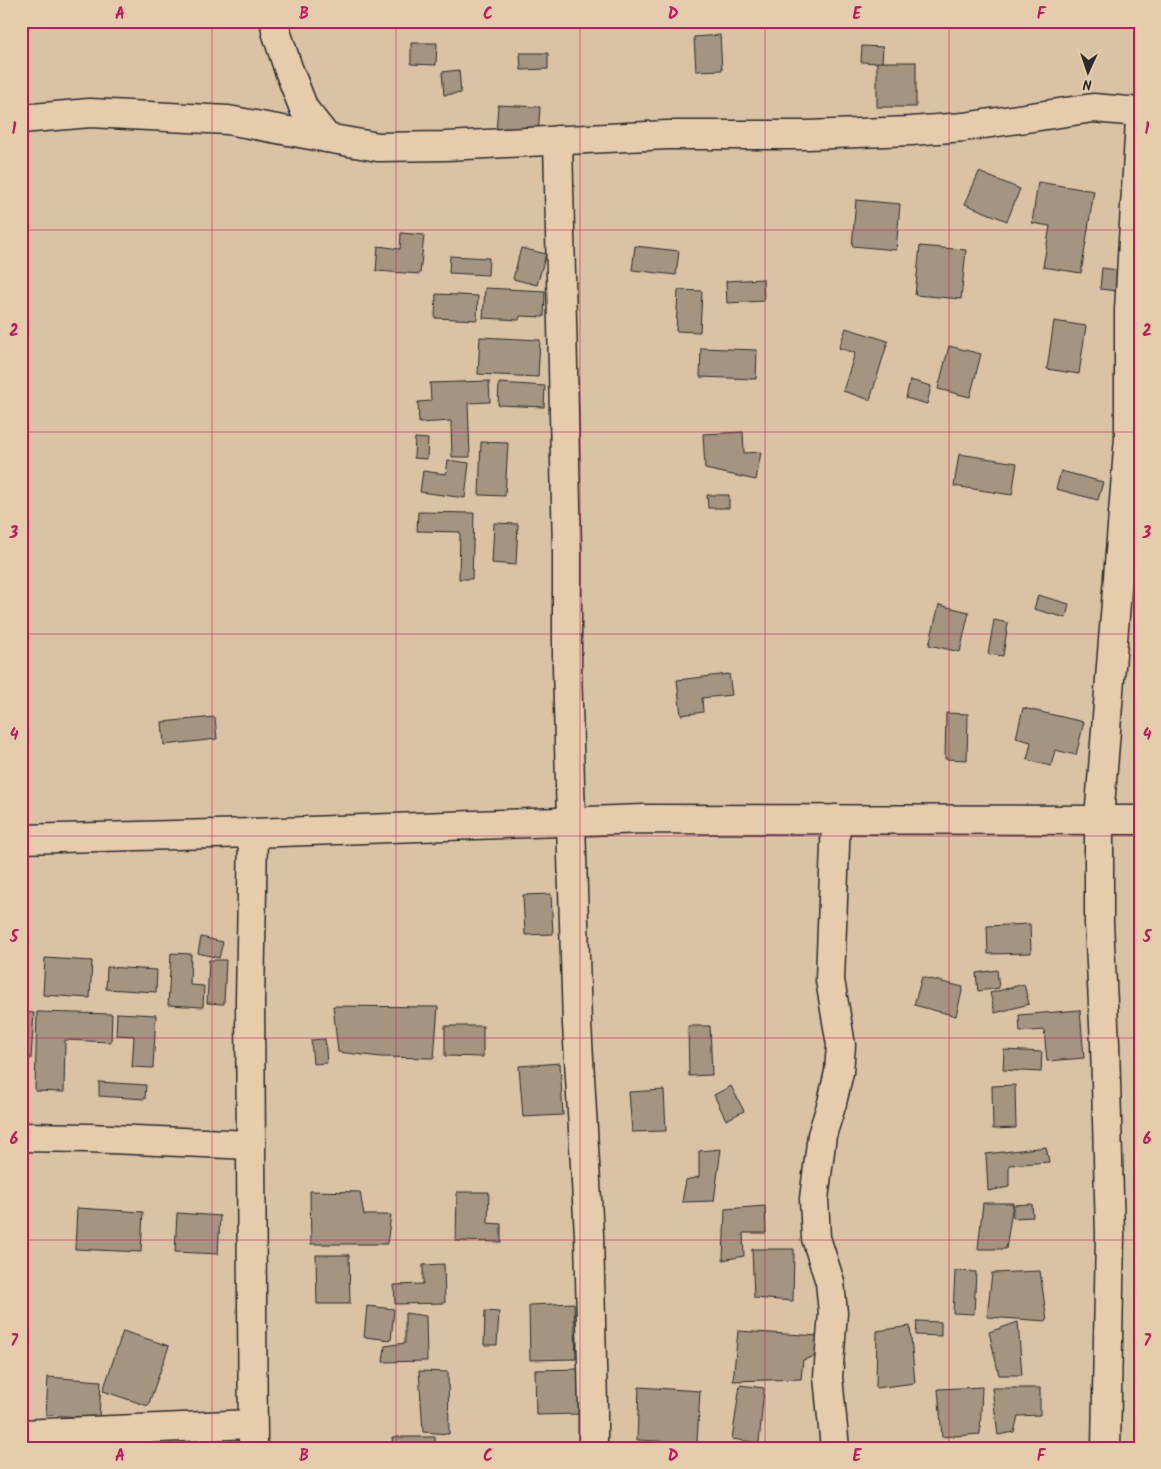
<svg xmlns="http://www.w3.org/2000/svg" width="1161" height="1469" font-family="Kalam,sans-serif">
	<rect width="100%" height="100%" fill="#dac2a5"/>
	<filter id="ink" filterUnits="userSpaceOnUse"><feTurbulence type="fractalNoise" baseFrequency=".02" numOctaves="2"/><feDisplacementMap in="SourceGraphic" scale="10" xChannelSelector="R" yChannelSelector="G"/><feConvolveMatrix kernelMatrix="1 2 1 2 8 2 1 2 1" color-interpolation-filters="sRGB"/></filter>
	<g filter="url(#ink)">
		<g fill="#a49480" stroke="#2b2b2b">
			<path d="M 720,35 L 722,70 L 696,71 L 694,37 Z"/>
			<path d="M 411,43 L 437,43 L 436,65 L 411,64 Z"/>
			<path d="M 862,46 L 883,47 L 882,63 L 861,62 Z"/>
			<path d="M 520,53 L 548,53 L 548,69 L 521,70 Z"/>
			<rect x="877" y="62" width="39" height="45"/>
			<path d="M 459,70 L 461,93 L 444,95 L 442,72 Z"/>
			<path d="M 498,105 L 540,107 L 538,136 L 496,134 Z"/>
			<path d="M 979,172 L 1020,189 L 1007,221 L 965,204 Z"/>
			<path d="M 1038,182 L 1094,191 L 1081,273 L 1043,267 L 1050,226 L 1032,223 Z"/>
			<path d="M 856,200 L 900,204 L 896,250 L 852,246 Z"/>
			<path d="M 401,233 L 424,235 L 420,274 L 376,271 L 378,246 L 400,249 Z"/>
			<path d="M 635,246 L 679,251 L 676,275 L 632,270 Z"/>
			<path d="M 920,246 L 966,250 L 961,299 L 915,295 Z"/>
			<path d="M 521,248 L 546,254 L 537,285 L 513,279 Z"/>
			<path d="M 450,256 L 489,258 L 488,275 L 449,273 Z"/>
			<path d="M 1102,268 L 1119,270 L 1117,291 L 1100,289 Z"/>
			<path d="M 763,279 L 764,301 L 727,303 L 726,281 Z"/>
			<path d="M 485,288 L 545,291 L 544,317 L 520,316 L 519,320 L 483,318 Z"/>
			<path d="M 678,290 L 702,291 L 700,332 L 676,331 Z"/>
			<path d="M 436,294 L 478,296 L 477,320 L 435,318 Z"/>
			<path d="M 1054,321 L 1086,326 L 1079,374 L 1047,369 Z"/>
			<path d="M 846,328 L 888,341 L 870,400 L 843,391 L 855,353 L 839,348 Z"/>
			<path d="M 480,337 L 540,340 L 538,377 L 478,374 Z"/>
			<path d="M 949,346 L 981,354 L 970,397 L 938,389 Z"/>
			<path d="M 701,348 L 757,350 L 756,379 L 700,377 Z"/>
			<path d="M 910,380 L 931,386 L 927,404 L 906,398 Z"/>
			<path d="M 489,381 L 490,402 L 468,403 L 470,457 L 452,457 L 451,421 L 419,423 L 418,402 L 431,401 L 430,383 Z"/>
			<path d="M 499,383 L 545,386 L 544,407 L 498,405 Z"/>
			<path d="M 743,432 L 744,453 L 761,452 L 756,480 L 705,469 L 703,434 Z"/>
			<path d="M 415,438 L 428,439 L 427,459 L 414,458 Z"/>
			<path d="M 481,442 L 508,443 L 505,496 L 479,495 Z"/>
			<path d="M 959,454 L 1017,463 L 1012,495 L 954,486 Z"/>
			<path d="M 448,460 L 469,463 L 465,498 L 420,492 L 423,471 L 446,474 Z"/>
			<path d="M 1061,471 L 1103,482 L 1098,500 L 1056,489 Z"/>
			<path d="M 707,495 L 729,495 L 729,508 L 708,508 Z"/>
			<path d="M 418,512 L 474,513 L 472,579 L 459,579 L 460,532 L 417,531 Z"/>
			<path d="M 494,523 L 518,524 L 516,565 L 492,563 Z"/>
			<path d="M 1038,595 L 1069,604 L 1066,618 L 1034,609 Z"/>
			<path d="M 939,605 L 969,612 L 960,652 L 929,645 Z"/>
			<path d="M 994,620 L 1008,623 L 1003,656 L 988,654 Z"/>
			<path d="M 729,674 L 732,695 L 702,698 L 703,712 L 681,715 L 677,680 Z"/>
			<path d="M 1023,708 L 1084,722 L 1076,755 L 1055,750 L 1051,766 L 1027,760 L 1031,742 L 1016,738 Z"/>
			<path d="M 946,713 L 968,714 L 967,760 L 945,759 Z"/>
			<path d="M 215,717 L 217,739 L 164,745 L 162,722 Z"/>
			<path d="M 551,894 L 553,934 L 525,935 L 523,895 Z"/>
			<path d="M 21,910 L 28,911 L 26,951 L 21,951 Z"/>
			<path d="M 1030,924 L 1031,953 L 988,954 L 987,926 Z"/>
			<path d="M 201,937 L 223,942 L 219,958 L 198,953 Z"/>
			<path d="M 171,953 L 191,954 L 190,985 L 204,986 L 203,1007 L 168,1005 Z"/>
			<path d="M 45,958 L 92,961 L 90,998 L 43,995 Z"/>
			<path d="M 209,960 L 226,960 L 224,1004 L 207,1003 Z"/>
			<path d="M 107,967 L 157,970 L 156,992 L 106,989 Z"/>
			<path d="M 997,970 L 999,988 L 978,991 L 976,973 Z"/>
			<path d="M 922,977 L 963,987 L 956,1016 L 914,1005 Z"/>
			<path d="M 1024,984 L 1029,1004 L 995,1013 L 990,993 Z"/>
			<path d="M 333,1006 L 438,1007 L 434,1058 L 381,1057 L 338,1052 Z"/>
			<path d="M 1080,1010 L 1084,1058 L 1047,1061 L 1044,1030 L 1020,1032 L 1019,1015 Z"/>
			<path d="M 21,1012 L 34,1013 L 31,1059 L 21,1059 Z"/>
			<path d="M 37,1012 L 112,1014 L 111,1042 L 65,1040 L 64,1092 L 35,1091 Z"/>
			<path d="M 117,1013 L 156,1015 L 153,1068 L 132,1067 L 134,1036 L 116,1035 Z"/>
			<path d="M 445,1026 L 483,1026 L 483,1057 L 445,1056 Z"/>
			<path d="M 688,1026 L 710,1026 L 712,1075 L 689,1076 Z"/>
			<path d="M 325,1039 L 327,1063 L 313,1064 L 311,1040 Z"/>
			<path d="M 1004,1050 L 1042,1052 L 1041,1072 L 1003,1070 Z"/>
			<path d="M 560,1063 L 563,1115 L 523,1117 L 519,1066 Z"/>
			<path d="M 99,1082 L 146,1085 L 145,1099 L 99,1096 Z"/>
			<path d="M 1015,1085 L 1016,1128 L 993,1129 L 992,1086 Z"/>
			<path d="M 731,1086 L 744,1111 L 726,1120 L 714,1095 Z"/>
			<path d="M 664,1090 L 666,1131 L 632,1132 L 629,1092 Z"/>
			<path d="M 1046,1147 L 1049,1162 L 1009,1165 L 1009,1187 L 988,1191 L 986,1154 Z"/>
			<path d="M 721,1149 L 714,1201 L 682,1202 L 686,1180 L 699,1177 L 699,1151 Z"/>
			<path d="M 310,1191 L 360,1192 L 364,1215 L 391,1215 L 387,1244 L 311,1244 Z"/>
			<path d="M 457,1192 L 489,1192 L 488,1223 L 501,1224 L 501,1242 L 456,1241 Z"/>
			<path d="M 983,1203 L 1013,1203 L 1006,1249 L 978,1249 Z"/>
			<path d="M 1032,1204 L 1033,1217 L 1013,1218 L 1013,1205 Z"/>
			<path d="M 765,1206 L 766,1233 L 743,1233 L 744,1256 L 723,1260 L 725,1209 Z"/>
			<path d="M 77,1208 L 143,1212 L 141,1252 L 75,1249 Z"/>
			<path d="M 177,1213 L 220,1216 L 218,1254 L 175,1252 Z"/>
			<path d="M 752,1249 L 794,1249 L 793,1301 L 754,1298 Z"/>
			<path d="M 316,1255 L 349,1255 L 350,1304 L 317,1304 Z"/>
			<path d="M 444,1264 L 445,1303 L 395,1304 L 394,1285 L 423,1284 L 423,1265 Z"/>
			<path d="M 955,1271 L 976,1272 L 974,1314 L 953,1313 Z"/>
			<path d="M 1040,1271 L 1047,1321 L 987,1317 L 992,1273 Z"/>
			<path d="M 574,1303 L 576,1359 L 530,1360 L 529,1305 Z"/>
			<path d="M 367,1306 L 394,1309 L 391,1340 L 364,1337 Z"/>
			<path d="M 485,1311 L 499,1312 L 497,1345 L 484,1345 Z"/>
			<path d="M 405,1313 L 426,1316 L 427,1361 L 383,1362 L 385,1346 L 405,1343 Z"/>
			<path d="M 917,1321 L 941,1322 L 941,1336 L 916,1335 Z"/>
			<path d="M 1018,1322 L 1022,1375 L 999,1375 L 989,1332 Z"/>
			<path d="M 910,1326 L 915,1383 L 876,1388 L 877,1331 Z"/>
			<path d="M 123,1331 L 169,1346 L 148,1406 L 103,1391 Z"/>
			<path d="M 738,1331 L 819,1336 L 822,1354 L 803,1360 L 801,1379 L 733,1381 Z"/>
			<path d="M 580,1369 L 580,1414 L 536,1415 L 535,1370 Z"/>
			<path d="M 419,1371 L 448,1372 L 449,1434 L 423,1432 Z"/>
			<path d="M 48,1377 L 101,1381 L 99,1418 L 46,1415 Z"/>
			<path d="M 740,1385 L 764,1388 L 759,1443 L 732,1439 Z"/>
			<path d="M 639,1387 L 700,1391 L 697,1443 L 637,1440 Z"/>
			<path d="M 982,1387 L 980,1434 L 942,1437 L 938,1389 Z"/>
			<path d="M 992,1388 L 1040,1388 L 1040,1415 L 1018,1416 L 1014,1432 L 998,1435 Z"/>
			<path d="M 392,1437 L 435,1437 L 435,1448 L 393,1448 Z"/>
			<path d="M 1095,1442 L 1095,1448 L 1062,1448 Z"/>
		</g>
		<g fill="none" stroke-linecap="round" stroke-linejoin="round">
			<g stroke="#2b2b2b" stroke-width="31">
				<g id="minor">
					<path d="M 275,21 L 276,31 L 288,68 L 304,109 L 327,138 L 378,147 L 446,146 L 667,135 L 807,135 L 911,131 L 964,127 L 1093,108 L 1140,112"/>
					<path d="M 21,119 L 90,113 L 228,120 L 327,138"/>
					<path d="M 558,140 L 567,550 L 567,665 L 571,822 L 577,1024 L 589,1235 L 593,1407 L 593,1448"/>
					<path d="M 21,839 L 253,833 L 644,819 L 1140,820"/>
					<path d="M 21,1137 L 88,1138 L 251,1145"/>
					<path d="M 21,1434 L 252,1424"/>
					<path d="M 253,1448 L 250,1002 L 253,833"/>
					<path d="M 835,1448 L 828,1377 L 833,1313 L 830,1282 L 816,1238 L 814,1199 L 822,1135 L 832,1103 L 839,1072 L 841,1045 L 830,980 L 836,819"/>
					<path d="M 1106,1448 L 1110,1235 L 1105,1044 L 1099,923 L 1099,819 L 1129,437 L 1129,310 L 1140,120"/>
				</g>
			</g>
			<use href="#minor" stroke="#e5ccad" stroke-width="28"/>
		</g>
	</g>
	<path fill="none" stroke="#c2185b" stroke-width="1" stroke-opacity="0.55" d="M 212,21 L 212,1448M 396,21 L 396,1448M 580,21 L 580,1448M 765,21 L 765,1448M 949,21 L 949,1448M 21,230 L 1140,230M 21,432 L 1140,432M 21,634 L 1140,634M 21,836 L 1140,836M 21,1038 L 1140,1038M 21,1240 L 1140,1240"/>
	<rect width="1161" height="1469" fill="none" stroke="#e5ccad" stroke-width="55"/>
	<g transform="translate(1088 72) rotate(183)" stroke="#e5ccad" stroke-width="4" paint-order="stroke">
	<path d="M0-4L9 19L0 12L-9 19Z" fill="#2b2b2b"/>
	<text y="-8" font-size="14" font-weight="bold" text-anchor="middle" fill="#2b2b2b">N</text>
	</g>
	<rect x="28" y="28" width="1106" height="1414" fill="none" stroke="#c2185b" stroke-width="2"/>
	<g font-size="16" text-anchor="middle" font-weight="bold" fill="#c2185b">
		<text x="120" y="19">A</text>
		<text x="304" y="19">B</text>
		<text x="488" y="19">C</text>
		<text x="673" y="19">D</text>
		<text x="857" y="19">E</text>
		<text x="1041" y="19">F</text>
		<text x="14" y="134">1</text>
		<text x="1147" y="134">1</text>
		<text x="14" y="336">2</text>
		<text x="1147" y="336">2</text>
		<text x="14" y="538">3</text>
		<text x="1147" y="538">3</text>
		<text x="14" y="740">4</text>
		<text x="1147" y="740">4</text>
		<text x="14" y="942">5</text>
		<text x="1147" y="942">5</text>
		<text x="14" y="1144">6</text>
		<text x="1147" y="1144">6</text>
		<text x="14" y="1346">7</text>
		<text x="1147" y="1346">7</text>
		<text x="120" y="1461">A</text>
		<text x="304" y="1461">B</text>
		<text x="488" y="1461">C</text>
		<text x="673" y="1461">D</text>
		<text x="857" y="1461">E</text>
		<text x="1041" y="1461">F</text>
	</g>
</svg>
